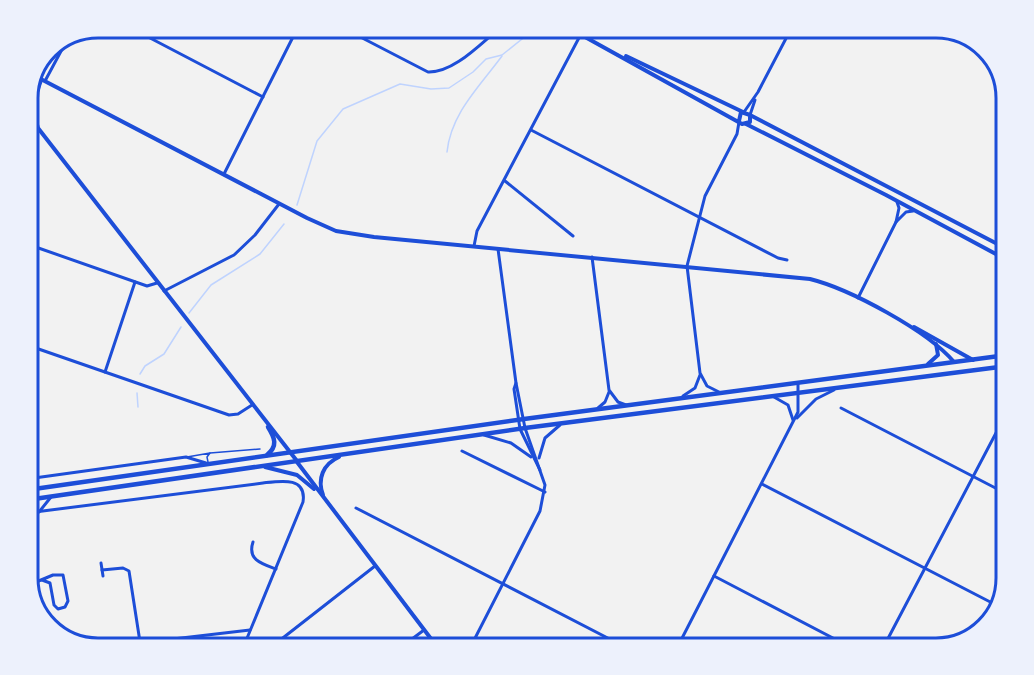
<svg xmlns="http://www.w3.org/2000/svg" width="1034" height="675" font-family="Ubuntu,sans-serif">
	<rect width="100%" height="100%" fill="#f2f2f2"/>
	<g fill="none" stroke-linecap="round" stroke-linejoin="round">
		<g stroke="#bfd3fe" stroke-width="1.5">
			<path d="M 447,152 C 451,113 480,86 502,56"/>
			<path d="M 297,205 L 317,141 L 343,109 L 400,84 L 431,89 L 449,88 L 473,72 L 486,59 L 502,55 L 537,27"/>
			<path d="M 189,313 L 211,285 L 260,254 L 284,224"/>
			<path d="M 140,374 L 145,366 L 164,354 L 181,327"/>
			<path d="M 137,393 L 138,407"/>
		</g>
		<g stroke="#1d4ed8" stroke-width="1.5">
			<path d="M 210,453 L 260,449"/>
			<path d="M 187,457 L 210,453 L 207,457 L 208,462"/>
		</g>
		<g stroke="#1d4ed8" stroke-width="3">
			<path d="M 129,27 L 263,97"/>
			<path d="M 341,27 L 428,72 C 454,73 481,43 501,27"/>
			<path d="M 45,81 L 67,40"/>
			<path d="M 744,112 L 758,92 L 792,27"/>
			<path d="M 750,115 L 755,100"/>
			<path d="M 531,130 L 778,258 L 787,260"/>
			<path d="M 224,174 L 298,27"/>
			<path d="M 505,181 L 573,236"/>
			<path d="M 897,202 L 899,208 L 896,222 L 906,212 L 913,211"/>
			<path d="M 27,244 L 147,286 L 157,283"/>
			<path d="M 474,246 L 477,231 L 581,34"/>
			<path d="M 592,257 L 609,390 L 618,402 L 626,405"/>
			<path d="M 164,291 L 234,255 L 255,235 L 279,204"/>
			<path d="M 858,298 L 896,222"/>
			<path d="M 27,345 L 229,415 L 238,414 L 252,405"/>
			<path d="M 105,372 L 135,282"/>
			<path d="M 516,383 L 514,389 L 520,429 L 540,470"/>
			<path d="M 719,392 L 707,386 L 700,373 L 687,266 L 705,196 L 737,134 L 739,122"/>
			<path d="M 683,396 L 695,388 L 700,375"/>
			<path d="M 774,397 L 788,405 L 793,420"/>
			<path d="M 598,408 L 605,402 L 609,392"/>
			<path d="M 841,408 L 1007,494"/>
			<path d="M 797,418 L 816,399 L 834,390"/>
			<path d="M 484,435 L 511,443 L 531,457"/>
			<path d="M 462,451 L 545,492"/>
			<path d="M 539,458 L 545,438 L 560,425"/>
			<path d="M 27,479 L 186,457 L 206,463"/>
			<path d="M 762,484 L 998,606"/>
			<path d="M 356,508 L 627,648"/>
			<path d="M 39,512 L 51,497"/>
			<path d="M 27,513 L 263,483 C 280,481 307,476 303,502 L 243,648"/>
			<path d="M 253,542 C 247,560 262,564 276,569"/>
			<path d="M 101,563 L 103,576"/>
			<path d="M 102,570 L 123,568 L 129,571 L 140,642"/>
			<path d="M 714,576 L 852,648"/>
			<path d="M 29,585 L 53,575 L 63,575 L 68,601 L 65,607 L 58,609 L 54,605 L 50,583 L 42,580"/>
			<path d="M 96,648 L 250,630"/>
			<path d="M 270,648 L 375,566"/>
			<path d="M 400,648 L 424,630"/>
			<path d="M 470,648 L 540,511 L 545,485 L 525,428 L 516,383 L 498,249"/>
			<path d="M 677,648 L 798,412 L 798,383"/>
			<path d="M 883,648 L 1007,412"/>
		</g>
		<g stroke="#1d4ed8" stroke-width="4">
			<path d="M 567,27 L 742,124 L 750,122 L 750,115 L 741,112 L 739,121"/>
			<path d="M 626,56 L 743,112"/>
			<path d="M 35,76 L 307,218 L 336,231 L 374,237 L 810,279 C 850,289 928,331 954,362"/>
			<path d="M 41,80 L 32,106 L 38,128 L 297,461"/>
			<path d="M 750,115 L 1007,249"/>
			<path d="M 746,124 L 886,195 L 1007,260"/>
			<path d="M 914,327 L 973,360"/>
			<path d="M 928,364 L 938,355 L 936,344"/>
		</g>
		<g stroke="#1d4ed8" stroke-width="4">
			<path d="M 297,462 L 438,648"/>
			<path d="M 265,467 L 297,475 L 314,489"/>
			<path d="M 323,495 C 317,479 323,464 339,457"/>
		</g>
		<g stroke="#1d4ed8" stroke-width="4.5">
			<path d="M 267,455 C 278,446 275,438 268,427"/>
			<path d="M 27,490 L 524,419 L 1007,355"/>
			<path d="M 27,500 L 525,428 L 1007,366"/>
		</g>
	</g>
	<path d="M0 0H1034V675H0ZM98 38H936A60 60 0 0 1 996 98V578A60 60 0 0 1 936 638H98A60 60 0 0 1 38 578V98A60 60 0 0 1 98 38Z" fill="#edf1fc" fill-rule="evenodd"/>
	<path fill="none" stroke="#1d4ed8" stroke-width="3" d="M98 38H936A60 60 0 0 1 996 98V578A60 60 0 0 1 936 638H98A60 60 0 0 1 38 578V98A60 60 0 0 1 98 38Z"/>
</svg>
